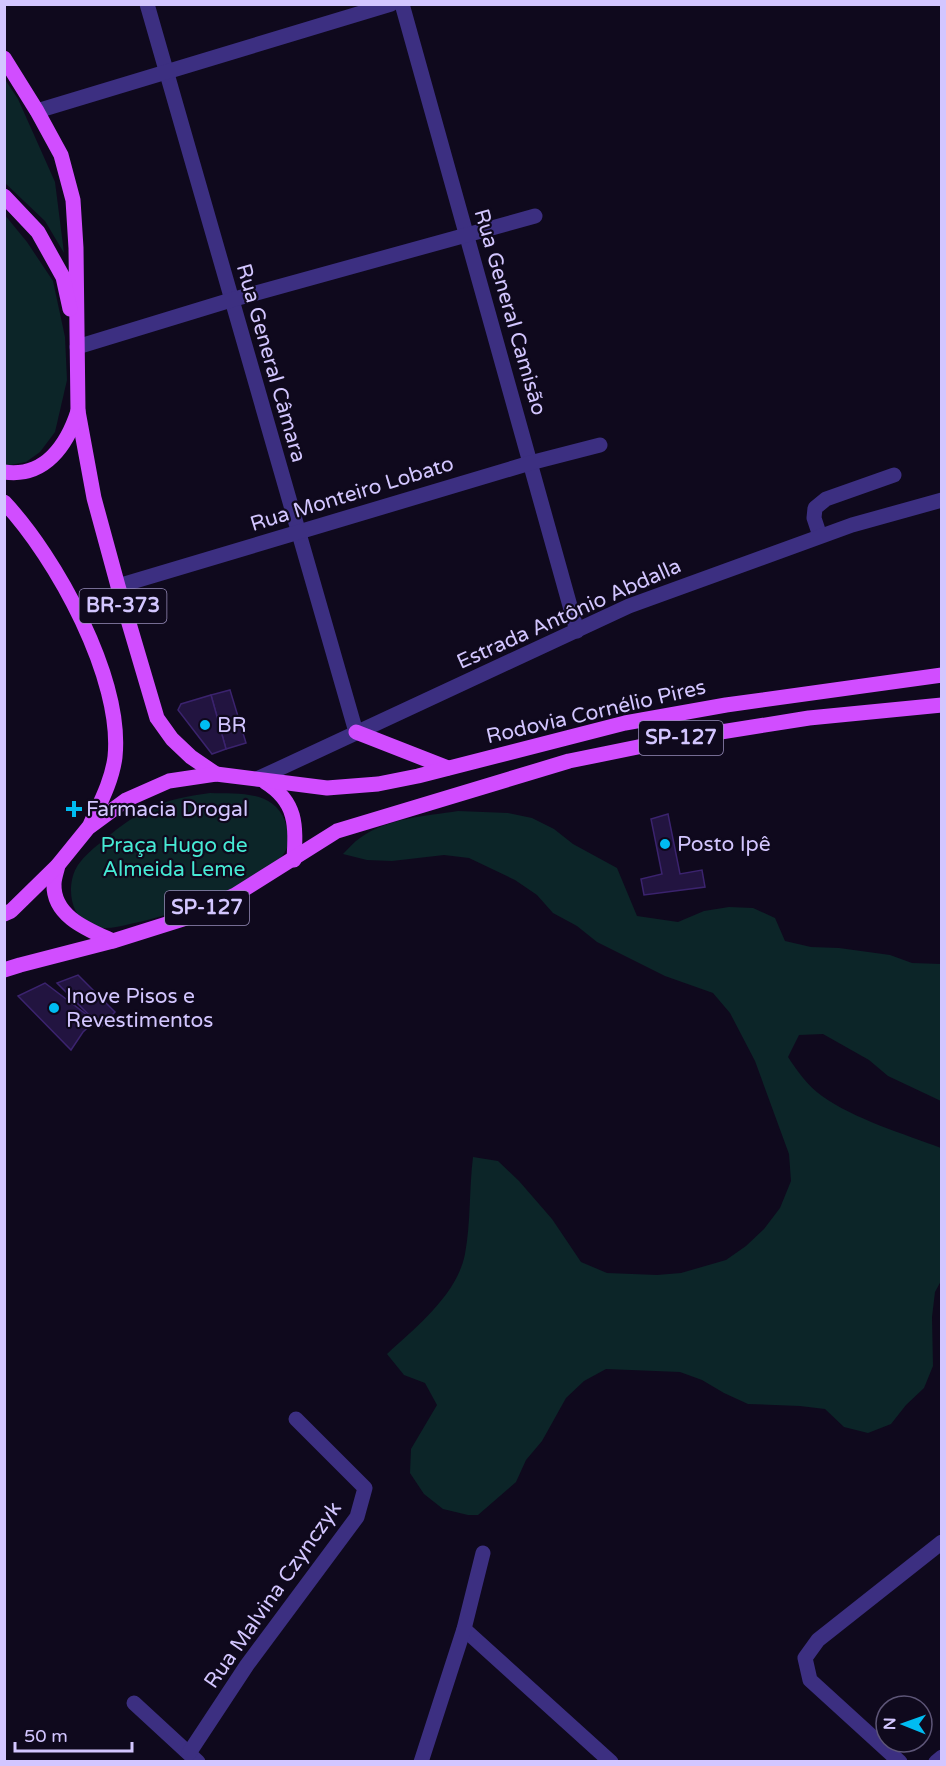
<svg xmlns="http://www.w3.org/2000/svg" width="946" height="1766" font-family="'Varela Round',sans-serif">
	<rect width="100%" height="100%" fill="#0f091d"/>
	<g fill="#0c2528">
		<path d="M 4,78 L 18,99 L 55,182 L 64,253 L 45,221 L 5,183 Z"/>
		<path d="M 4,214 L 27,242 L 53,281 L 65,337 L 67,380 L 55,432 L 40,452 L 26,462 L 5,466 Z"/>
		<path d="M 210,793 C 238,794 273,790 285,821 C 287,829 290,840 287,848 C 271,884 168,917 130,924 C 117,927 103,931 90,925 C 69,916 66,883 78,865 C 84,856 95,847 104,840 C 140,809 163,799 210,793 Z"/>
		<path d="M 458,811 L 508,813 L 532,818 L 554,829 L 573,844 L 617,868 L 637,916 L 678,922 L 704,911 L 729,907 L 753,908 L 775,918 L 785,941 L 811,947 L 839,948 L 890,955 L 912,963 L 941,964 L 941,1101 L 888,1076 L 869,1060 L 823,1034 L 799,1035 L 788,1057 C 797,1071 808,1086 822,1096 C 854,1119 904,1134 941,1148 L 942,1279 L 935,1292 L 932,1317 L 933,1366 L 924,1388 L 906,1405 L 891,1424 L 868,1433 L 844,1427 L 825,1409 L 800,1406 L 748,1404 L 724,1393 L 702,1380 L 680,1372 L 606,1369 L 584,1381 L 566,1398 L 542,1441 L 526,1460 L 516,1482 L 478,1515 L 468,1515 L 443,1509 L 424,1494 L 410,1473 L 411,1449 L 437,1405 L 425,1383 L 404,1375 L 387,1354 C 416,1327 457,1295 465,1254 C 471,1222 469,1189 473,1157 L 498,1161 L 519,1181 L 552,1219 L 581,1262 L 607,1273 L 657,1275 L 681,1273 L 726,1260 L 746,1246 L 764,1229 L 780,1208 L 791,1181 L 789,1154 L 755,1061 L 730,1013 L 713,993 L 665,976 L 597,942 L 577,926 L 553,913 L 537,895 L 515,880 L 469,858 L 444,855 L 392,861 L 367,860 L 343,854 C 349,848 354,842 360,838 C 387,818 426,816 458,811 Z"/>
	</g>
	<g fill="#221440" stroke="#3b236e" stroke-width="1.5">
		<path d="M 230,690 L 246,743 L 226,749 L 211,695 Z"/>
		<path d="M 211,695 L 226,749 L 212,754 L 178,710 L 181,704 Z"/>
		<path d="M 668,814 L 680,874 L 702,870 L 705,887 L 644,895 L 641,879 L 662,874 L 651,819 Z"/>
		<path d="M 78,975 L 115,1012 L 101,1027 L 57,983 Z"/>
		<path d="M 45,983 L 95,1021 L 83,1032 L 71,1050 L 18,996 Z"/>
	</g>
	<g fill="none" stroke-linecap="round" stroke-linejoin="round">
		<g stroke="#3c2f81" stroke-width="15">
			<path d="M 147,4 L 356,732"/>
			<path d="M 402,4 L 577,631"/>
			<path d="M 37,111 L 391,4"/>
			<path d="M 77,347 L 231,300 L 535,216"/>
			<path d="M 820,536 L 814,518 L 815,508 L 826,499 L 894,475"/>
			<path d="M 118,586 L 530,463 L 600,445"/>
			<path d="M 257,779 L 629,606 L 852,525 L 942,500"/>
			<path d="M 464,1629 L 611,1762"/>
			<path d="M 134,1703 L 198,1762"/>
			<path d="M 189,1753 L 247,1665 L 357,1517 L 365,1488 L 296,1419"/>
			<path d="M 421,1762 L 464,1629 L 483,1553"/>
			<path d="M 900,1762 L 810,1680 L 805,1658 L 818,1640 L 942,1542"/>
			<path d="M 936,1762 L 942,1757"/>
		</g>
		<g stroke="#d14dff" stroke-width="15">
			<path d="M 4,58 L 37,111 L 61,155 L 73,200 L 76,248 L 78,411 L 94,498 L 118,586 L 157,718 L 172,739 L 191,757 L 216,774"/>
			<path d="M 4,196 L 38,232 L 63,277 L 70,309"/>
			<path d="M 4,472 C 45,478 67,445 78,411"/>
			<path d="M 4,502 C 56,557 123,679 115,757 C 112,781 100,803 90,825"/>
			<path d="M 356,732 L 448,768"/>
			<path d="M 265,782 C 297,802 296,825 294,860"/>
			<path d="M 58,865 C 57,871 54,878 54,884 C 53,917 89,930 113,941"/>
			<path d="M 4,914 L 11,911 L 58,865 L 88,828 L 126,800 L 169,781 L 216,774 L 327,788 L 378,784 L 418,776 L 625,723 L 726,705 L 942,675"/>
			<path d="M 4,970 L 20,965 L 113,941 L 186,918 L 235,895 L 337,831 L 569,761 L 677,739 L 809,718 L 942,705"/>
		</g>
	</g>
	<g fill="#00bcf1" stroke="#0f091d" stroke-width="2">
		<circle cx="205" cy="725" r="6"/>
		<path d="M71 800h6v6h6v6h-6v6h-6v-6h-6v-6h6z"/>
		<circle cx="665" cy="844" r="6"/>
		<circle cx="54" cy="1008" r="6"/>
	</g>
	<g text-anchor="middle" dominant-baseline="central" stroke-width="4.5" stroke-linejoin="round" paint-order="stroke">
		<g fill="#0f091d" stroke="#988dbb" stroke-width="1.5">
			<rect x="79.5" y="589" width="87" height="34" rx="4.5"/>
			<rect x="639" y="721" width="84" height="34" rx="4.5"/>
			<rect x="165" y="891" width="84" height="34" rx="4.5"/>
		</g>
		<g font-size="20" font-weight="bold" fill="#d3c6ff">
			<text x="123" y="606">BR-373</text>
			<text x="681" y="738">SP-127</text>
			<text x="207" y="908">SP-127</text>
		</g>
		<g font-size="21" fill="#d3c6ff" stroke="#0f091d">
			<text transform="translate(510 312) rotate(74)">Rua General Camisão</text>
			<text transform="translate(271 363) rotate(74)">Rua General Câmara</text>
			<text transform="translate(352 494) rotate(-17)">Rua Monteiro Lobato</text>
			<text transform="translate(569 614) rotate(-24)">Estrada Antônio Abdalla</text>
			<text transform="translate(596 712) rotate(-13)">Rodovia Cornélio Pires</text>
			<text transform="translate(273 1595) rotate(-55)">Rua Malvina Czynczyk</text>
		</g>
		<g font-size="21" fill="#d3c6ff" stroke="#0f091d" text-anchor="start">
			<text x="217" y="725">BR</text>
			<text x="86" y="809">Farmacia Drogal</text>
			<text x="677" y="844">Posto Ipê</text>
			<text x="66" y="996">Inove Pisos e<tspan x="66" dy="24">Revestimentos</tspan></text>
		</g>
		<g font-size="21" fill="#46ead4" stroke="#0f091d">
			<text x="174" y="845">Praça Hugo de<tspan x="174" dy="24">Almeida Leme</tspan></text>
		</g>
	</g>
	<rect width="946" height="1766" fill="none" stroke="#d3c6ff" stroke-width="12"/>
	<g transform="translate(904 1724) rotate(271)"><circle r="28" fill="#0f091d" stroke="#5d5577" stroke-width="1.5"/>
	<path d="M0-4.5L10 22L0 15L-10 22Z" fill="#00bcf1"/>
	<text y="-9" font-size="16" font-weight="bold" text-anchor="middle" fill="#d3c6ff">N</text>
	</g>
	<path d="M15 1742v9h117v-9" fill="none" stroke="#d3c6ff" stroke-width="3"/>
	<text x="24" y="1742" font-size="18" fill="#d3c6ff" stroke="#0f091d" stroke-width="4.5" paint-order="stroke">50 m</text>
</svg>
